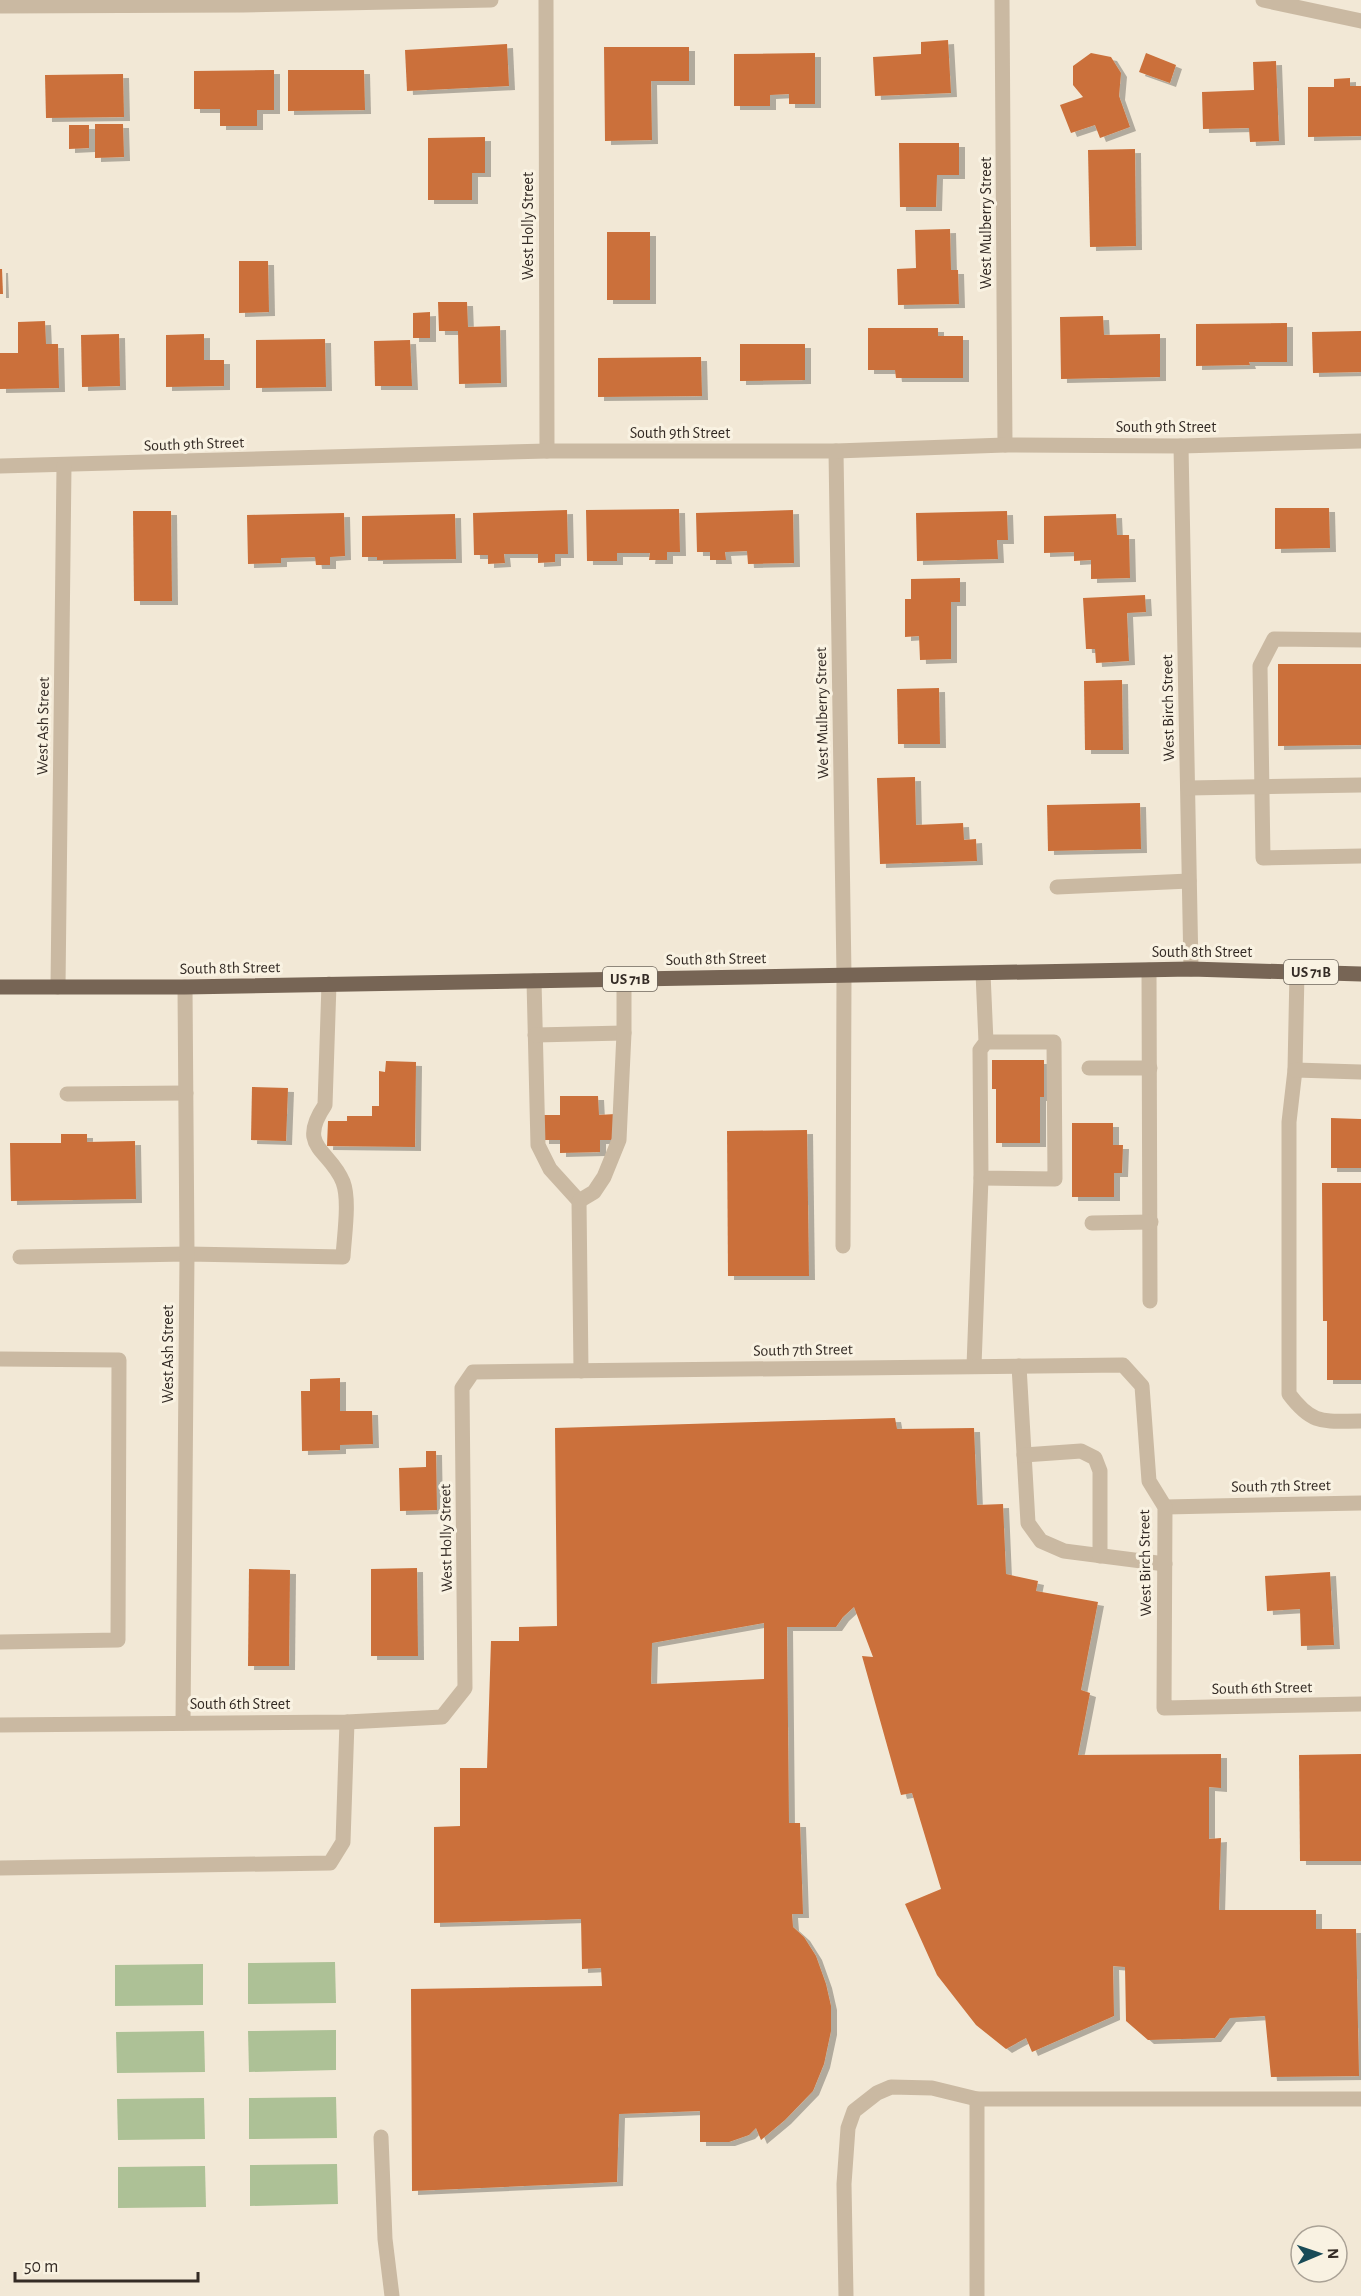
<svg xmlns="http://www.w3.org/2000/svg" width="1361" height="2296" font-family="'Alegreya Sans',sans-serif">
	<defs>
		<filter id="shadow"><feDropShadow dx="6" dy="4" stdDeviation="0" flood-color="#0004"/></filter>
	</defs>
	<rect width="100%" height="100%" fill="#f2e8d6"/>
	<g fill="#adc196">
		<path d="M 335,1962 L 336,2003 L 248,2004 L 248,1963 Z"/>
		<path d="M 203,1964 L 203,2005 L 115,2006 L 115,1965 Z"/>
		<path d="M 336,2030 L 336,2070 L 249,2072 L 248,2031 Z"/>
		<path d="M 204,2031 L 205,2072 L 117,2073 L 116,2032 Z"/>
		<path d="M 336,2097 L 337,2138 L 249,2139 L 249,2098 Z"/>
		<path d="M 204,2098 L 205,2139 L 118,2140 L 117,2099 Z"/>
		<path d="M 337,2164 L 338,2204 L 250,2206 L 250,2165 Z"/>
		<path d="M 205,2166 L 206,2207 L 118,2208 L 118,2167 Z"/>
	</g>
	<g fill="#cb703a" fill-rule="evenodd" filter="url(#shadow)">
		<path d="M 948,40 L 951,93 L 875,96 L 873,57 L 921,54 L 921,42 Z"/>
		<path d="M 507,44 L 509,86 L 407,91 L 405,50 Z"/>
		<path d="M 604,47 L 689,47 L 689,81 L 651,81 L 652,140 L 605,141 Z"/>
		<path d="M 815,53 L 815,104 L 789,104 L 789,94 L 770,95 L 770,106 L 734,106 L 734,54 Z"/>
		<path d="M 1091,53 L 1111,57 L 1121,73 L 1119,96 L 1130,127 L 1100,138 L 1095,125 L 1071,133 L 1060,105 L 1083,97 L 1073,85 L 1073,66 Z"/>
		<path d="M 1146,53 L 1176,65 L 1170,83 L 1139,72 Z"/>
		<path d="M 1276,61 L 1279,141 L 1250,142 L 1249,128 L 1203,129 L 1202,92 L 1254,90 L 1253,62 Z"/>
		<path d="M 274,70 L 274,110 L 257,110 L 257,126 L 220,126 L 220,109 L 194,109 L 194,71 Z"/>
		<path d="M 288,70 L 364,70 L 365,110 L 288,111 Z"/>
		<path d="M 123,74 L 124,117 L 46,118 L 45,75 Z"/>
		<path d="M 1350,78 L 1350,86 L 1361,86 L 1361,136 L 1308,137 L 1308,87 L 1334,87 L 1334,79 Z"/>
		<path d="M 95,124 L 123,124 L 124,157 L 95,158 Z"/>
		<path d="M 69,125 L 89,125 L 89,148 L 69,149 Z"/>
		<path d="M 485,137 L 485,173 L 472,173 L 472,200 L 428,200 L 428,138 Z"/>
		<path d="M 899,143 L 959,143 L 959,175 L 937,175 L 936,207 L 900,207 Z"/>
		<path d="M 1135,149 L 1136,246 L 1090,247 L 1088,150 Z"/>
		<path d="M 950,229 L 951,270 L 958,270 L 959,304 L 898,305 L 897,269 L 916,268 L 915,230 Z"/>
		<rect x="607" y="232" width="43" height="68"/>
		<path d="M 239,261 L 268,261 L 269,312 L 239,313 Z"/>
		<path d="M 0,269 L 2,269 L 3,294 L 0,294 Z"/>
		<path d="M 438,302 L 467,302 L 468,327 L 500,326 L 501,383 L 459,384 L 458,331 L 439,331 Z"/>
		<path d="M 430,312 L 430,338 L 413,338 L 413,313 Z"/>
		<path d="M 1103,316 L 1104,335 L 1160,334 L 1160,377 L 1061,379 L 1060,317 Z"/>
		<path d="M 45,321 L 46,344 L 58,344 L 59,388 L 0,389 L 0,353 L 18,353 L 18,322 Z"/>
		<path d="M 1287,323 L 1287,362 L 1249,362 L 1250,365 L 1196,366 L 1196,324 Z"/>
		<path d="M 868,328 L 938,328 L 938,336 L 963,336 L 963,378 L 896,378 L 895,370 L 868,370 Z"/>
		<path d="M 1361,331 L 1361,372 L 1313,373 L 1312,332 Z"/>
		<path d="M 119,334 L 120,386 L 82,387 L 81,335 Z"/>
		<path d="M 204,334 L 204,360 L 224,360 L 224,386 L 166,387 L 166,335 Z"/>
		<path d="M 325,339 L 326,387 L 256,388 L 256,340 Z"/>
		<path d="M 410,340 L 412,386 L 375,386 L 374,341 Z"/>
		<path d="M 740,344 L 805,344 L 805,380 L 740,381 Z"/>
		<path d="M 701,357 L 702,396 L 598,397 L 598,358 Z"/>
		<path d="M 1275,508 L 1329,508 L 1330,548 L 1275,549 Z"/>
		<path d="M 679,509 L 680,552 L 667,552 L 667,560 L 649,560 L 650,553 L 617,553 L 617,561 L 587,561 L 586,510 Z"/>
		<path d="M 567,510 L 568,554 L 555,554 L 555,562 L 538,563 L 538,554 L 504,554 L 505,563 L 488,564 L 488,555 L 474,555 L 473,513 Z"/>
		<path d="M 793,510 L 794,563 L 748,564 L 747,551 L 725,552 L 726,560 L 710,560 L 710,552 L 697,552 L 696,513 Z"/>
		<path d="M 133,511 L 171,511 L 172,601 L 134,601 Z"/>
		<path d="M 1007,511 L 1008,540 L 997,540 L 998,559 L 917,561 L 916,513 Z"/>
		<path d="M 344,513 L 345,556 L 330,557 L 330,565 L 316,565 L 315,557 L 281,558 L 281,563 L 248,564 L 247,515 Z"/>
		<path d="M 455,514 L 456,559 L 377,560 L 377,557 L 362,557 L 362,516 Z"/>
		<path d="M 1116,514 L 1117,535 L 1129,535 L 1130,578 L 1091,579 L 1091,560 L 1074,561 L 1074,552 L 1044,553 L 1044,516 Z"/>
		<path d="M 960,578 L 960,602 L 951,602 L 951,659 L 920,660 L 919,636 L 905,637 L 905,599 L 911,599 L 911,579 Z"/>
		<path d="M 1145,595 L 1146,612 L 1127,613 L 1129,661 L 1096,663 L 1095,649 L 1086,649 L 1083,598 Z"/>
		<path d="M 1278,664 L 1361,664 L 1361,745 L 1278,746 Z"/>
		<path d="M 1122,680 L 1123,750 L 1085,750 L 1084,681 Z"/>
		<path d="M 939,688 L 940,744 L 898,744 L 897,689 Z"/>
		<path d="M 915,777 L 916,825 L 963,823 L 964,840 L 976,839 L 977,861 L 880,864 L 877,778 Z"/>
		<path d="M 1140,803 L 1141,849 L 1048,851 L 1047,805 Z"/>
		<path d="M 992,1060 L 1044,1060 L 1044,1097 L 1040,1097 L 1040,1143 L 996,1143 L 996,1089 L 992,1089 Z"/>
		<path d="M 386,1061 L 416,1062 L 415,1147 L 327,1146 L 328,1121 L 347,1121 L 347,1116 L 372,1116 L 372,1106 L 379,1106 L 379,1071 L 385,1072 Z"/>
		<path d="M 252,1087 L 288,1088 L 286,1141 L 251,1140 Z"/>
		<path d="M 560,1096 L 598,1096 L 599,1115 L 615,1114 L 615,1140 L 600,1140 L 600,1152 L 560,1153 L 560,1140 L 543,1140 L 543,1115 L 560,1115 Z"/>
		<path d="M 1331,1118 L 1361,1119 L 1361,1168 L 1331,1168 Z"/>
		<path d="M 1072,1123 L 1113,1123 L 1113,1145 L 1123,1145 L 1122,1173 L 1114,1173 L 1114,1197 L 1072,1197 Z"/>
		<path d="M 807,1130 L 809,1276 L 728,1276 L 727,1131 Z"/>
		<path d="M 61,1134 L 87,1134 L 87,1142 L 135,1141 L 136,1199 L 11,1201 L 10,1143 L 61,1143 Z"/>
		<path d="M 1322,1183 L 1361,1183 L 1361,1380 L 1327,1380 L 1327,1321 L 1323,1321 Z"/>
		<path d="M 340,1378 L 340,1411 L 372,1411 L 373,1444 L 340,1445 L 340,1450 L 302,1451 L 301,1391 L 310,1391 L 310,1379 Z"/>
		<path d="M 895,1418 L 897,1429 L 974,1428 L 977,1505 L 1003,1504 L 1006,1574 L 1038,1581 L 1036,1591 L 1098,1602 L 1081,1690 L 1090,1693 L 1078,1755 L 1221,1754 L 1221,1788 L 1209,1787 L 1209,1839 L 1221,1838 L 1219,1910 L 1316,1910 L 1316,1929 L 1356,1929 L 1359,2076 L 1271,2077 L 1265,2016 L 1230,2018 L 1215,2038 L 1148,2040 L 1126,2021 L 1125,1967 L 1113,1966 L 1114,2016 L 1032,2052 L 1026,2038 L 1006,2049 L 976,2025 L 937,1975 L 905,1904 L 941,1889 L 912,1793 L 901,1795 L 862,1656 L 873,1657 L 854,1607 L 843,1617 L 836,1627 L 787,1627 L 789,1823 L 800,1823 L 803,1914 L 792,1914 L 793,1927 L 804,1937 L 816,1956 L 826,1984 L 831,2006 L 831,2031 L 824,2064 L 813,2091 L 785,2120 L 761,2140 L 756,2128 L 749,2135 L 729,2142 L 700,2142 L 700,2111 L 619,2114 L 617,2182 L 412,2191 L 411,1989 L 602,1986 L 601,1968 L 582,1969 L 581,1919 L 434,1923 L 434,1827 L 460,1826 L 460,1768 L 487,1768 L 491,1641 L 519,1641 L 519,1627 L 557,1626 L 555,1428 ZM 764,1623 L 764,1679 L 651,1684 L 652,1643 Z"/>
		<path d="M 426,1451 L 436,1451 L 437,1510 L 400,1511 L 399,1468 L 426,1467 Z"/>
		<path d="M 417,1568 L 418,1656 L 371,1656 L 371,1569 Z"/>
		<path d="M 249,1569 L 290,1570 L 289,1666 L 248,1666 Z"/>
		<path d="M 1330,1572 L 1334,1645 L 1301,1646 L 1300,1609 L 1267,1611 L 1265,1576 Z"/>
		<path d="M 1361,1754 L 1361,1861 L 1300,1861 L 1299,1755 Z"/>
	</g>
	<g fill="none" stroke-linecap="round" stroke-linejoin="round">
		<g stroke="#cab9a2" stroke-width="15">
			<path d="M 546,0 L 547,451"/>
			<path d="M 1002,0 L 1005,445"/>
			<path d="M 1263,0 L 1361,21"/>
			<path d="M 0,6 L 243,5 L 491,0"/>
			<path d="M 1181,446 L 1191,969"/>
			<path d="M 836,451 L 844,975 L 843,1246"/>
			<path d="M 0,466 L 547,451 L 836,451 L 1005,445 L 1181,446 L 1361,441"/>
			<path d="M 1361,640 L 1274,639 L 1260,666 L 1263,858 L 1361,856"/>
			<path d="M 1188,788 L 1361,785"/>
			<path d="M 1057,887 L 1189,881"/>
			<path d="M 1149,970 L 1150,1301"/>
			<path d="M 1297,972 L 1295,1070 L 1289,1122 L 1289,1394 C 1313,1426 1324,1421 1361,1421"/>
			<path d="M 983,973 L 986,1042 L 1054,1042 L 1055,1179 L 981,1178 L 980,1050 L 986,1042"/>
			<path d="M 534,981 L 538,1145 L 550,1169 L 579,1201 L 581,1371"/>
			<path d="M 58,987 L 64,466"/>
			<path d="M 535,1035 L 624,1033"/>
			<path d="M 1089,1068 L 1150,1068"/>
			<path d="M 1295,1070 L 1361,1072"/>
			<path d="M 67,1094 L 186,1093"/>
			<path d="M 579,1201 L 594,1192 L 604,1177 L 619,1140 L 624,1033 L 624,979"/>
			<path d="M 1092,1223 L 1151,1222"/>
			<path d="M 20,1257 L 187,1254 L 343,1257 C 344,1237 350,1200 343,1182 C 330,1149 296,1148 325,1105 L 329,984"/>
			<path d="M 0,1359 L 119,1360 L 118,1640 L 0,1642"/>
			<path d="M 974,1366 L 981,1178"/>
			<path d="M 1019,1366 L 1028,1523 L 1041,1541 L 1064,1551 L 1165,1564"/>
			<path d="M 1024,1455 L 1081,1451 L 1095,1458 L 1100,1471 L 1100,1556"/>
			<path d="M 1165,1507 L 1361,1503"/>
			<path d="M 183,1723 L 187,1254 L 185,987"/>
			<path d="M 0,1725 L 347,1722 L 442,1717 L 465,1688 L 462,1388 L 473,1372 L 1123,1365 L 1142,1386 L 1149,1481 L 1165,1507 L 1164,1708 L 1361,1704"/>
			<path d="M 0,1868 L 330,1863 L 343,1842 L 347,1722"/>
			<path d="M 381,2137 L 385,2239 L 392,2296"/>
			<path d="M 846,2296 L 844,2184 L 848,2128 L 854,2111 L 877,2093 L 891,2087 L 932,2088 L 977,2099 L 1361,2099"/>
			<path d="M 977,2296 L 977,2099"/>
		</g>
		<path stroke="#776555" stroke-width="15" d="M 0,987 L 185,987 L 1191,969 L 1361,974"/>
	</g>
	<g text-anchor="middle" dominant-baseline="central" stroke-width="6" stroke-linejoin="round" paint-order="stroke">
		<g fill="#f9f2e2" stroke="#6f675e" stroke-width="1.5">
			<rect x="1284" y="960" width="54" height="24" rx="4.5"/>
			<rect x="603" y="967" width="54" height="24" rx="4.5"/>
		</g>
		<g font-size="15" font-weight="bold" fill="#342b25">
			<text x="1311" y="972">US 71B</text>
			<text x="630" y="979">US 71B</text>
		</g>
		<g font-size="16" fill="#342b25" stroke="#f9f2e2">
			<text transform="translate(986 223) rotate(-90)">West Mulberry Street</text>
			<text transform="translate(528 226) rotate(-90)">West Holly Street</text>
			<text x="1166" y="427">South 9th Street</text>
			<text x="680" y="433">South 9th Street</text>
			<text transform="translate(194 444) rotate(-2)">South 9th Street</text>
			<text transform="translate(1168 708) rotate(-91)">West Birch Street</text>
			<text transform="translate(822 713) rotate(-91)">West Mulberry Street</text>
			<text transform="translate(43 726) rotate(-89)">West Ash Street</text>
			<text x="1202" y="952">South 8th Street</text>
			<text transform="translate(716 959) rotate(-1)">South 8th Street</text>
			<text transform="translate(230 968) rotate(-1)">South 8th Street</text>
			<text transform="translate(803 1350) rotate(-1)">South 7th Street</text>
			<text transform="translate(168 1354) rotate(-90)">West Ash Street</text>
			<text transform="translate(1281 1486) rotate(-1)">South 7th Street</text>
			<text transform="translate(446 1538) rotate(-91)">West Holly Street</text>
			<text transform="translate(1145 1563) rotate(-91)">West Birch Street</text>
			<text transform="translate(1262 1688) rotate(-1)">South 6th Street</text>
			<text x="240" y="1704">South 6th Street</text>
		</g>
	</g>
	<g transform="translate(1319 2254) rotate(88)"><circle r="28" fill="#f9f2e2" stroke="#aaa296" stroke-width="1.5"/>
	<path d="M0-4.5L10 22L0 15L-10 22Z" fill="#194b57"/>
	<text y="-9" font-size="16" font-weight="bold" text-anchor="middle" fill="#342b25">N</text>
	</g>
	<path d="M15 2272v9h183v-9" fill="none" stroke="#342b25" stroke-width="3"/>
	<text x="24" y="2272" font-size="18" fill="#342b25" stroke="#f9f2e2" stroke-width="4.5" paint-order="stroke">50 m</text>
</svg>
